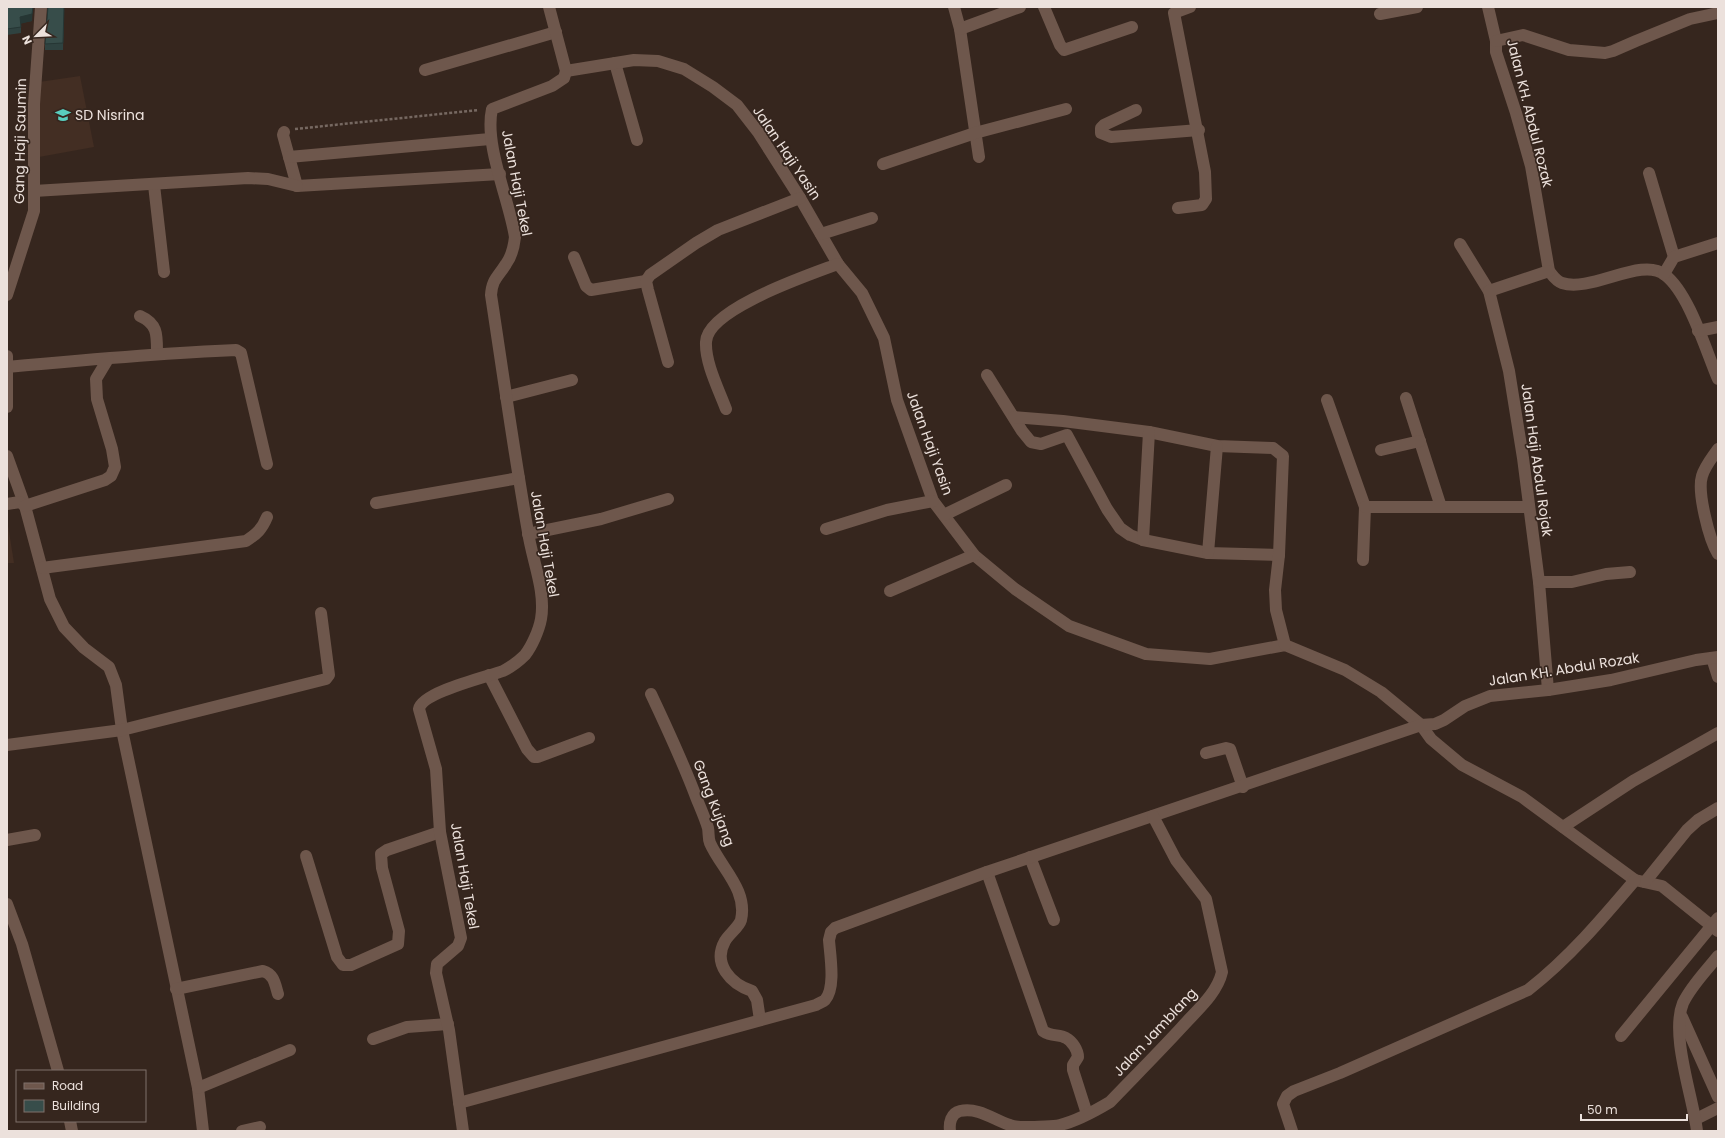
<svg xmlns="http://www.w3.org/2000/svg" width="1725" height="1138" font-family="Poppins,sans-serif">
	<rect width="100%" height="100%" fill="#36261e"/>
	<g fill="#432e23">
		<path d="M 80,76 L 94,147 L 39,157 L 39,82 Z"/>
		<path d="M 7,519 L 14,563 L 7,563 Z"/>
	</g>
	<g fill="none" stroke-linecap="round" stroke-linejoin="round">
		<path stroke="#766861" stroke-width="2.5" stroke-dasharray="3 2" stroke-linecap="butt" d="M 295,129 L 479,110"/>
		<g stroke="#6e574c" stroke-width="12">
			<path d="M 954,7 L 960,29 L 979,157"/>
			<path d="M 1044,7 L 1060,45 L 1064,50 L 1132,27"/>
			<path d="M 1488,7 L 1496,41 L 1496,52 L 1516,113 L 1531,166 L 1549,271 C 1553,276 1556,281 1562,283 C 1591,293 1642,256 1665,275 C 1689,293 1706,351 1718,379"/>
			<path d="M 1380,14 L 1417,7"/>
			<path d="M 960,29 L 1020,7"/>
			<path d="M 1496,41 L 1523,35 L 1569,50 L 1605,53 L 1613,51 L 1636,41 L 1690,19 L 1718,13"/>
			<path d="M 615,63 L 637,140"/>
			<path d="M 425,70 L 556,32"/>
			<path d="M 566,71 L 634,60 L 658,61 L 684,69 L 713,87 L 737,105 L 758,132 L 800,198 L 838,264 L 862,293 L 884,338 L 897,400 L 933,501 L 974,555 L 1015,589 L 1069,626 L 1146,654 L 1210,659 L 1285,645 L 1345,670 L 1381,692 L 1421,725 L 1431,739 L 1462,765 L 1522,797 L 1635,880 L 1662,886 L 1718,931"/>
			<path d="M 1136,110 L 1104,125 L 1101,128 L 1101,133 L 1111,137 L 1199,130"/>
			<path d="M 284,132 L 283,135 L 297,186 L 500,174"/>
			<path d="M 289,157 L 490,139"/>
			<path d="M 883,164 L 975,133 L 1066,109"/>
			<path d="M 1649,173 L 1674,257"/>
			<path d="M 154,185 L 164,272"/>
			<path d="M 34,191 L 248,178 L 268,179 L 297,186"/>
			<path d="M 1178,208 L 1202,205 L 1206,199 L 1205,172 L 1174,13 L 1190,7"/>
			<path d="M 821,234 L 872,218"/>
			<path d="M 1460,244 L 1489,291 L 1509,371 L 1523,458 L 1539,582 L 1548,690"/>
			<path d="M 574,257 L 586,286 L 591,290 L 646,281"/>
			<path d="M 1664,274 L 1674,257 L 1718,243"/>
			<path d="M 1489,291 L 1549,271"/>
			<path d="M 7,295 L 34,211 L 34,104 L 41,7"/>
			<path d="M 140,316 C 158,324 157,335 157,354"/>
			<path d="M 1698,331 L 1718,327"/>
			<path d="M 7,356 L 7,407"/>
			<path d="M 668,362 L 648,290 L 646,281 L 650,275 L 696,243 L 718,230 L 800,198"/>
			<path d="M 7,367 C 83,360 160,353 236,350 L 241,353 L 267,464"/>
			<path d="M 987,375 L 1022,431 L 1031,442 L 1041,444 L 1067,435 L 1107,509 L 1120,528 L 1130,535 L 1143,540 L 1208,553 L 1279,555"/>
			<path d="M 506,397 L 572,380"/>
			<path d="M 1406,398 L 1441,507"/>
			<path d="M 1327,400 L 1365,507 L 1363,560"/>
			<path d="M 726,409 C 719,390 705,363 706,342 C 707,309 809,275 838,264"/>
			<path d="M 1014,417 L 1063,421 L 1149,432 L 1217,446 L 1273,448 L 1283,456 L 1279,555 L 1275,590 L 1276,610 L 1285,645"/>
			<path d="M 1718,449 C 1712,458 1705,466 1702,476 C 1697,492 1709,539 1718,554"/>
			<path d="M 1381,450 L 1420,441"/>
			<path d="M 7,456 L 25,506 L 50,599 L 64,627 L 84,648 L 109,667 L 116,685 L 122,730 L 198,1088 L 203,1131"/>
			<path d="M 376,503 L 519,478"/>
			<path d="M 7,504 L 20,502 L 25,506"/>
			<path d="M 25,506 L 105,480 L 111,476 L 115,467 L 112,449 L 97,399 L 96,379 L 108,359"/>
			<path d="M 1365,507 L 1529,507"/>
			<path d="M 944,515 L 1006,485"/>
			<path d="M 826,529 L 887,510 L 933,501"/>
			<path d="M 528,534 L 601,519 L 668,499"/>
			<path d="M 1143,540 L 1149,432"/>
			<path d="M 1208,553 L 1217,446"/>
			<path d="M 42,568 L 246,541 C 257,534 262,529 267,517"/>
			<path d="M 1539,582 L 1572,582 L 1606,574 L 1630,572"/>
			<path d="M 890,591 L 974,555"/>
			<path d="M 1712,658 L 1718,677"/>
			<path d="M 489,675 L 527,749 L 534,757 L 538,757 L 589,738"/>
			<path d="M 651,694 C 667,728 683,762 696,797 C 700,807 705,818 708,828 C 709,833 708,838 710,843 C 721,868 748,890 741,920 C 739,927 729,934 725,941 C 712,964 731,984 752,991 L 757,1000 L 760,1020"/>
			<path d="M 7,745 L 122,730 L 326,679 L 329,675 L 321,613"/>
			<path d="M 1206,753 L 1226,748 L 1230,749 L 1243,787"/>
			<path d="M 1563,827 L 1633,781 L 1718,733"/>
			<path d="M 7,840 L 35,835"/>
			<path d="M 306,856 L 337,957 L 343,965 L 351,965 L 398,944 L 399,931 L 382,868 L 381,854 L 387,850 L 440,832"/>
			<path d="M 1030,857 L 1054,920"/>
			<path d="M 987,872 L 1043,1031 C 1052,1037 1059,1034 1066,1038 C 1072,1041 1078,1050 1078,1057 L 1073,1065 L 1073,1070 L 1087,1114"/>
			<path d="M 1645,882 L 1687,830 L 1698,820 L 1718,808"/>
			<path d="M 7,904 L 22,944 L 58,1071"/>
			<path d="M 176,989 L 263,971 C 274,974 275,984 278,994"/>
			<path d="M 1682,1017 L 1718,1097"/>
			<path d="M 1621,1036 L 1718,918"/>
			<path d="M 373,1039 L 407,1027 L 448,1024"/>
			<path d="M 198,1088 L 290,1050"/>
			<path d="M 459,1103 L 816,1005 C 819,1003 823,1002 825,1000 C 836,988 830,955 829,940 L 831,932 L 835,928 L 987,872 L 1421,725 L 1435,724 L 1444,720 L 1465,706 L 1490,696 L 1548,690 L 1611,680 L 1696,660 L 1718,657"/>
			<path d="M 1696,1119 L 1718,1108"/>
			<path d="M 70,1121 L 72,1131"/>
			<path d="M 242,1131 L 260,1127"/>
			<path d="M 463,1131 L 449,1030 L 436,973 L 437,964 L 458,946 L 461,938 L 440,832 L 436,769 L 419,709 C 422,692 487,677 503,671 C 511,667 519,661 525,655 C 532,646 539,630 541,619 C 546,591 532,560 528,532 C 514,453 503,374 491,295 C 492,279 498,277 506,264 C 512,256 514,246 515,237 C 509,199 484,145 492,109 L 552,86 L 564,78 L 566,71 L 549,7"/>
			<path d="M 950,1131 C 949,1123 951,1113 960,1111 C 979,1107 994,1120 1010,1125 C 1018,1128 1027,1127 1035,1127 C 1043,1126 1052,1127 1060,1125 C 1077,1121 1095,1111 1110,1102 C 1134,1077 1158,1053 1181,1028 C 1196,1011 1217,994 1222,972 L 1206,899 L 1176,860 L 1153,816"/>
			<path d="M 1292,1131 L 1283,1104 L 1287,1096 L 1294,1091 L 1340,1073 L 1528,990 C 1569,958 1602,919 1635,880"/>
			<path d="M 1697,1131 C 1693,1097 1670,1035 1683,1003 C 1691,986 1706,971 1718,956"/>
		</g>
	</g>
	<g fill="#2f4240">
		<path d="M 7,7 L 32,21 L 21,23 L 21,33 L 7,35 Z"/>
		<path d="M 64,7 L 63,50 L 45,50 L 45,44 Z"/>
	</g>
	<path fill="#263634" d="M 33,7 L 32,21 L 20,24 L 20,17 Z"/>
	<g fill="#374d4a" stroke="#263634">
		<path d="M 7,7 L 33,7 L 32,14 L 20,17 L 21,27 L 7,29 Z"/>
		<path d="M 48,7 L 64,7 L 63,43 L 45,44 Z"/>
	</g>
	<defs>
		<g id="school-bare" transform="scale(1.2)"><path d="M0-5L7-2L0 1L-7-2ZM-4 1L0 2.5L4 1V4Q0 6-4 4Z" fill="#59cebe" stroke="#36261e" stroke-width="2.5" paint-order="stroke"/></g>
	</defs>
	<g fill-rule="evenodd">
		<use href="#school-bare" x="63" y="115"/>
	</g>
	<g text-anchor="middle" dominant-baseline="central" stroke-width="3.5" stroke-linejoin="round" paint-order="stroke">
		<g font-size="14" fill="#ece1dc" stroke="#36261e">
			<text transform="translate(1530 113) rotate(76)">Jalan KH. Abdul Rozak</text>
			<text transform="translate(20 141) rotate(-89)">Gang Haji Saumin</text>
			<text transform="translate(787 153) rotate(56)">Jalan Haji Yasin</text>
			<text transform="translate(517 183) rotate(79)">Jalan Haji Tekel</text>
			<text transform="translate(930 443) rotate(70)">Jalan Haji Yasin</text>
			<text transform="translate(1537 460) rotate(82)">Jalan Haji Abdul Rojak</text>
			<text transform="translate(545 544) rotate(80)">Jalan Haji Tekel</text>
			<text transform="translate(1564 669) rotate(-9)">Jalan KH. Abdul Rozak</text>
			<text transform="translate(714 803) rotate(69)">Gang Kujang</text>
			<text transform="translate(465 876) rotate(80)">Jalan Haji Tekel</text>
			<text transform="translate(1155 1032) rotate(-47)">Jalan Jamblang</text>
		</g>
		<g font-size="14" fill="#ece1dc" stroke="#36261e" text-anchor="start">
			<text x="75" y="115">SD Nisrina</text>
		</g>
	</g>
	<rect width="1725" height="1138" fill="none" stroke="#ece1dc" stroke-width="16"/>
	<rect x="16" y="1070" width="130" height="52" fill="#36261e" stroke="#7f716a"/>
	<rect x="24" y="1083" width="20" height="6" fill="#6e574c" stroke="#7f716a"/>
	<text x="52" y="1090" font-size="12" fill="#ece1dc">Road</text>
	<rect x="24" y="1100" width="20" height="12" fill="#374d4a" stroke="#7f716a"/>
	<text x="52" y="1110" font-size="12" fill="#ece1dc">Building</text>
	<g transform="translate(36 36) rotate(246)" stroke="#36261e" stroke-width="3" paint-order="stroke">
	<path d="M0-3L7 15L0 10L-7 15Z" fill="#ece1dc"/>
	<text y="-6" font-size="11" font-weight="bold" text-anchor="middle" fill="#ece1dc">N</text>
	</g>
	<path d="M1581 1114v6h106v-6" fill="none" stroke="#ece1dc" stroke-width="2"/>
	<text x="1587" y="1114" font-size="12" fill="#ece1dc" stroke="#36261e" stroke-width="3" paint-order="stroke">50 m</text>
</svg>
